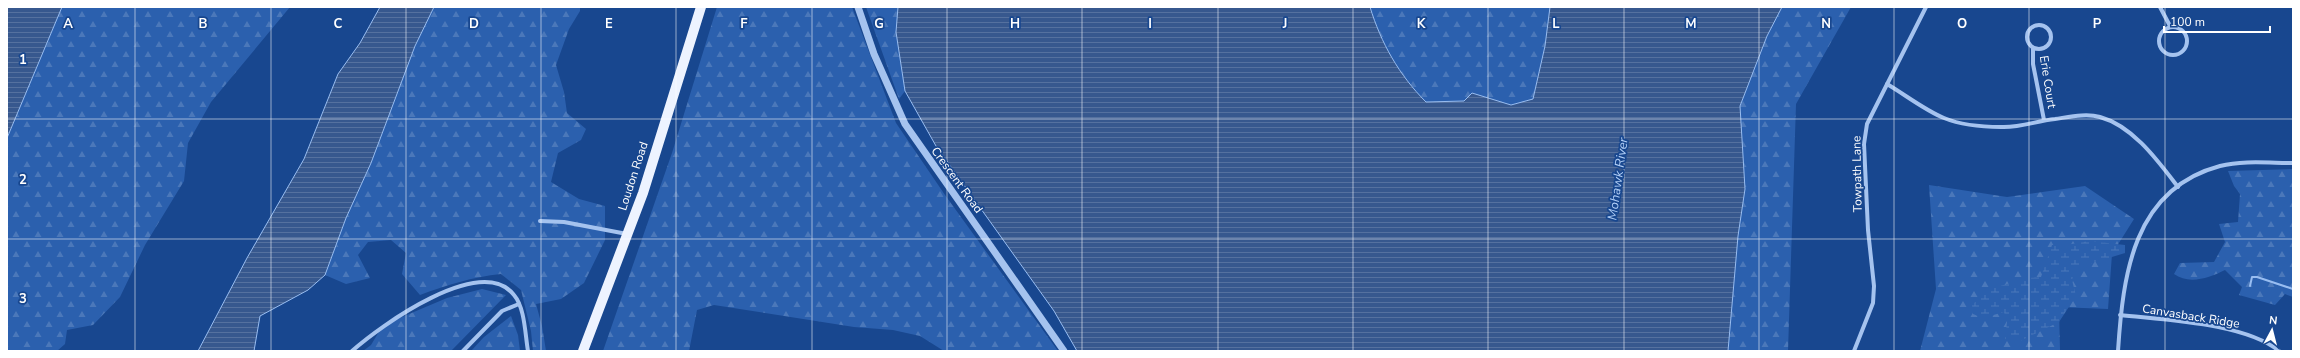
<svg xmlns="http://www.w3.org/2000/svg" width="2300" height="358" font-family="'Nunito Sans',sans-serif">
	<defs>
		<pattern id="forest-firs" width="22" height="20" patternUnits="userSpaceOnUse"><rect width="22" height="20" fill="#2b60ae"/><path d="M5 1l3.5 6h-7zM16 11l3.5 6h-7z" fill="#4b78ba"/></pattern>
		<pattern id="wetland-marsh" width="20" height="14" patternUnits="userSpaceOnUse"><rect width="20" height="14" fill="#2b60ae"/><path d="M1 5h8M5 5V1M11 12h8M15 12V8" fill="none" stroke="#4b78ba"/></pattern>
		<pattern id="water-rules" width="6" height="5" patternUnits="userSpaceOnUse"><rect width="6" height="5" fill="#37588e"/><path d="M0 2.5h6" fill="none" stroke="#55719f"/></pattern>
	</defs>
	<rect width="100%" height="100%" fill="#18478f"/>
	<g fill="url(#forest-firs)">
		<path d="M 62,7 L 290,7 L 211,102 L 188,143 L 184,181 L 145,245 L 120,297 L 93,325 L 67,330 L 65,344 L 57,351 L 7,351 L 7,138 Z"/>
		<path d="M 434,7 L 580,7 L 580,11 L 569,29 L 556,65 L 564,92 L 567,113 L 586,129 L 581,140 L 558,153 L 551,182 L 579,199 L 605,206 L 605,240 L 584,283 L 561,299 L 536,304 L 542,326 L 546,351 L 533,351 L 531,331 L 521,290 L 501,274 C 472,277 447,285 420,295 L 402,274 L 406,253 L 391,240 L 368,242 L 358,255 L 370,278 L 346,284 L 325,275 L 346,218 L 371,163 L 415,46 Z"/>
		<path d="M 717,7 L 852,7 L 896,123 L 945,195 L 1058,351 L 944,351 L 920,336 L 893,330 L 854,327 L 714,305 L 697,310 L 689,351 L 603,351 L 672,153 Z"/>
		<path d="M 866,7 L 898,7 L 896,32 L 905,91 L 899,99 Z"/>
		<path d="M 1370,7 L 1550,7 L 1545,46 L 1533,99 L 1511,105 L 1472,93 L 1464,101 L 1426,102 C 1399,75 1381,43 1370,7 Z"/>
		<path d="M 1782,7 L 1851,7 L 1796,104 L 1788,351 L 1728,351 L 1738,236 L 1745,189 L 1740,106 L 1767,36 Z"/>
		<path d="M 2293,169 L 2293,297 L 2285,294 L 2275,305 L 2239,295 L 2242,287 L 2225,270 C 2209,278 2189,285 2174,274 L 2180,263 L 2214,262 L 2225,242 L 2219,224 L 2238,222 L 2240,194 L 2234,186 L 2228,171 Z"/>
		<path d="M 1929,185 L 2007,197 L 2085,186 L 2134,219 L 2112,254 L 2108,309 L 2059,307 L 2060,351 L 1920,351 L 1936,289 Z"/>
		<path d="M 482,289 L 506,295 L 451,351 L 363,351 L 371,345 L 383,325 L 447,298 Z"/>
		<path d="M 511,316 L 518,335 L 520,351 L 471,351 L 484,337 Z"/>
	</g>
	<path fill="url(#wetland-marsh)" d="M 2089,241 L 2125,245 L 2125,253 L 2089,264 L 2075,271 L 2072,280 L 2076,296 L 2059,322 L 2020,341 L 2005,339 L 2007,322 L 2004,312 L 1983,318 L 1973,314 L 1972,305 L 1989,289 L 2029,278 L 2041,277 L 2052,245 L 2066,245 Z"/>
	<g fill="url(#water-rules)" stroke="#98bdf1">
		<path d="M 7,7 L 62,7 L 7,138 Z"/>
		<path d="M 380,7 L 434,7 L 415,46 L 371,163 L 346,218 L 325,275 L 308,290 L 260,316 L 254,351 L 198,351 L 247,258 L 304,159 L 338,74 L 360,43 Z"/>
		<path d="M 898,7 L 1370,7 C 1381,43 1399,75 1426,102 L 1464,101 L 1472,93 L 1511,105 L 1533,99 L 1545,46 L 1550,7 L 1782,7 L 1767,36 L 1740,106 L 1745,189 L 1738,236 L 1728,351 L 1077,351 L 1054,311 L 936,146 L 905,91 L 896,32 Z"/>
	</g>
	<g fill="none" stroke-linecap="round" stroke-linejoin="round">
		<path stroke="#98bdf1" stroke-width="2" d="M 2250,286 L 2252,277 L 2257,277 L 2293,289"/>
		<g stroke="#a5c3ef" stroke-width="4">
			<path d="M 2160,7 L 2170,26"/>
			<circle cx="2039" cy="37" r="12"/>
			<circle cx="2173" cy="41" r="14"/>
			<path d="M 2033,48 L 2033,64 L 2044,120"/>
			<path d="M 1887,84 C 1904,94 1926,111 1944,118 C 1961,125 1983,127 2001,127 C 2020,128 2036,121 2055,119 C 2069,117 2086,113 2100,117 C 2133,126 2158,161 2178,187"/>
			<path d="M 540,221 L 564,222 L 627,234"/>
			<path d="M 2120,315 C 2164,320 2245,323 2279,351"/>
			<path d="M 352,351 C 380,326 481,253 514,295 C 525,308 525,334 528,351"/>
			<path d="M 463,351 L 502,311 L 519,304"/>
			<path d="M 1854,351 L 1873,303 L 1874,286 L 1868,230 L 1864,144 L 1867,124 L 1926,7"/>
			<path d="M 2118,351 C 2123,275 2133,189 2220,166 C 2243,160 2270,163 2293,163"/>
		</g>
		<path stroke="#a5c3ef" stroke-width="7" d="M 858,7 L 874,54 L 905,124 L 1064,351"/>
		<path stroke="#edf3ff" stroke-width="10" d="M 583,351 L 643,193 L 701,7"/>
	</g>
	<path fill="none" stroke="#fff" stroke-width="1" stroke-opacity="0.55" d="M 135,7 L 135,351M 271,7 L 271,351M 406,7 L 406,351M 541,7 L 541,351M 676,7 L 676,351M 812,7 L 812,351M 947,7 L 947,351M 1082,7 L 1082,351M 1218,7 L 1218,351M 1353,7 L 1353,351M 1488,7 L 1488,351M 1624,7 L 1624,351M 1759,7 L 1759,351M 1894,7 L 1894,351M 2029,7 L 2029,351M 2165,7 L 2165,351M 7,119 L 2293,119M 7,239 L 2293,239"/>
	<g text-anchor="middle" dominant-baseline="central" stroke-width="3.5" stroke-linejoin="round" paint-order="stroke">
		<g font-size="12" fill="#fff" stroke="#18478f">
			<text transform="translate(2048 82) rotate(81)">Erie Court</text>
			<text transform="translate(1857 174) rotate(-91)">Towpath Lane</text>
			<text transform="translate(633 176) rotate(-72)">Loudon Road</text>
			<text transform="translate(957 180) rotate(54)">Crescent Road</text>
			<text transform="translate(2191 316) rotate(9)">Canvasback Ridge</text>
		</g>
		<g font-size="13" font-style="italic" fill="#b1cef6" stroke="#18478f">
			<text transform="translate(1618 179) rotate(-82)">Mohawk River</text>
		</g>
	</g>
	<g font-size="13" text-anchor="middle" font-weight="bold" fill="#fff" stroke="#18478f" stroke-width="3.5" stroke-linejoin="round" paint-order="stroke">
		<text x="68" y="28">A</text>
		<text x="203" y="28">B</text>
		<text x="338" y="28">C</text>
		<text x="474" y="28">D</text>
		<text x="609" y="28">E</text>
		<text x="744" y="28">F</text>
		<text x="879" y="28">G</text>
		<text x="1015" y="28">H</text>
		<text x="1150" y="28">I</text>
		<text x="1285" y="28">J</text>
		<text x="1421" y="28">K</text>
		<text x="1556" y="28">L</text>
		<text x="1691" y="28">M</text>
		<text x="1826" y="28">N</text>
		<text x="1962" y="28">O</text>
		<text x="2097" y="28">P</text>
		<text x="23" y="64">1</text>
		<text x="23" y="184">2</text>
		<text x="23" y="303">3</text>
	</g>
	<rect width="2300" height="358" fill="none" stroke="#ffffff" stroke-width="16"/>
	<g transform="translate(2272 330) rotate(7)" stroke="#18478f" stroke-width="3" paint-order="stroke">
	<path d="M0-3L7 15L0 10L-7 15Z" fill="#ffffff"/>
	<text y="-6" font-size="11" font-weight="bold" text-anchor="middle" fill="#ffffff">N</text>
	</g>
	<path d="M2164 26v6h106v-6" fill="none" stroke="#ffffff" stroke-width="2"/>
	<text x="2170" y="26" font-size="12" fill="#ffffff" stroke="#18478f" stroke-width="3" paint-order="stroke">100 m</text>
</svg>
